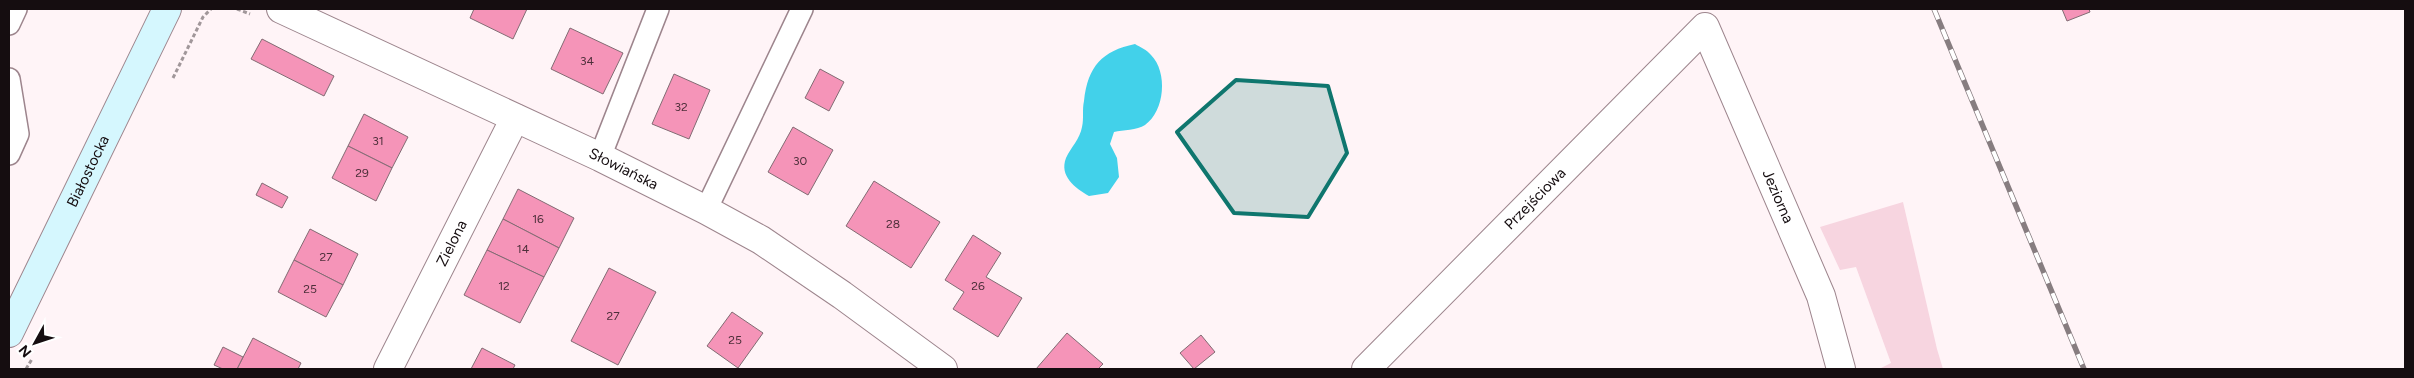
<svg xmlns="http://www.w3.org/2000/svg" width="2414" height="378" font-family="Figtree,sans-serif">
	<rect width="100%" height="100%" fill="#fff4f7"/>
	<path fill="#f7d5e0" d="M 1903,202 L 1937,349 L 1943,369 L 1879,369 L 1891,363 L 1856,267 L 1840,270 L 1820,227 Z"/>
	<path fill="#42d1ea" d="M 1135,44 C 1140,47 1147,50 1151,55 C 1168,72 1165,111 1145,125 C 1137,130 1123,130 1114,132 L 1110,144 L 1117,158 L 1119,177 L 1108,193 L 1089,196 C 1075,188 1059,176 1066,158 C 1071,147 1080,139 1082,127 C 1084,118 1082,110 1084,101 C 1088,66 1102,51 1135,44 Z"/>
	<g fill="#f594b8" stroke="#826b73">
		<path d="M 474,9 L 527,9 L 513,39 L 470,18 Z"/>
		<path d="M 2062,9 L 2089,9 L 2090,12 L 2067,21 Z"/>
		<path d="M 570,28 L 623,53 L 603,94 L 551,69 Z"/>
		<path d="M 262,39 L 334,76 L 324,96 L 251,59 Z"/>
		<path d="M 820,69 L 844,82 L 829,111 L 805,98 Z"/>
		<path d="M 674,74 L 710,90 L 689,139 L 652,124 Z"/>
		<path d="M 364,114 L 408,137 L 392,168 L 348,146 Z"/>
		<path d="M 793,127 L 833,150 L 808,195 L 768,172 Z"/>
		<path d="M 348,146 L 392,168 L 376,201 L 332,178 Z"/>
		<path d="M 874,181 L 940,222 L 911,268 L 846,226 Z"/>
		<path d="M 262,183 L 288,197 L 282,208 L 256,195 Z"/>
		<path d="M 518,189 L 574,218 L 559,248 L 503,219 Z"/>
		<path d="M 503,219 L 559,248 L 544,277 L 487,250 Z"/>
		<path d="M 310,229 L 358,254 L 343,285 L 294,260 Z"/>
		<path d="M 973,235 L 1001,253 L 986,277 L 1022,298 L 998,337 L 953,309 L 964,292 L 945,280 Z"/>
		<path d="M 487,250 L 544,277 L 520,323 L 464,295 Z"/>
		<path d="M 294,260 L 343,285 L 326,317 L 278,292 Z"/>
		<path d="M 609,268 L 656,292 L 618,365 L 571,341 Z"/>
		<path d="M 732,312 L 763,333 L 738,368 L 707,346 Z"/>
		<path d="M 1067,333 L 1103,364 L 1098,369 L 1036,369 Z"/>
		<path d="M 1201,335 L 1215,352 L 1194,369 L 1180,353 Z"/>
		<path d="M 253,338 L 301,363 L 298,369 L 237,369 Z"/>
		<path d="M 223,347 L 243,357 L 237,369 L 223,369 L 214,365 Z"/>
		<path d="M 482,348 L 515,365 L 513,369 L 471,369 Z"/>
	</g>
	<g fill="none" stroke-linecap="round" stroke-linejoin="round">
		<g stroke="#9d858d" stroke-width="24">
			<g id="lane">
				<path d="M 9,24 L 16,9"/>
				<path d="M 9,79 L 18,134 L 9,154"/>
				<path d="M 600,157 L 658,9"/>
				<path d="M 706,210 L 802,9"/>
			</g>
		</g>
		<g stroke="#9d858d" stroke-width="30">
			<g id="street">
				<path id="s1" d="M 281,9 L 600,157 L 706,210 L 761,240 L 842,295 L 943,369"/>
				<path id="s2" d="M 388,369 L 515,118"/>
				<path id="s3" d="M 1366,369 L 1705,27 L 1821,296 L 1841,369"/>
			</g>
		</g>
		<g stroke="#9d858d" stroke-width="30">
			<g id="secondary">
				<path id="s4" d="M 9,333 L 167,9"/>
			</g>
		</g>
		<g stroke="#a1979a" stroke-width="3" stroke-dasharray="4 2.5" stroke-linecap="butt">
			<path d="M 237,9 L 250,14"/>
			<path d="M 173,78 L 203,17 L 211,9"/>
			<path d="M 26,369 L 32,359"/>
		</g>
		<use href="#lane" stroke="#fff" stroke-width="21"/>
		<use href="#street" stroke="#fff" stroke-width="28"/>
		<use href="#secondary" stroke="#d5f7fe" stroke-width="28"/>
		<g stroke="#877d80" stroke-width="5.5">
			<path id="rail" d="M 1934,9 L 2084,369"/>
		</g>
		<use href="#rail" stroke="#fff" stroke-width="4" stroke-dasharray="11" stroke-linecap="butt"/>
	</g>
	<path fill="#0f766e" fill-opacity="0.2" stroke="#0f766e" stroke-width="4" stroke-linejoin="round" d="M 1236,80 L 1328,86 L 1347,153 L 1308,217 L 1234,213 L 1177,132 Z"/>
	<g text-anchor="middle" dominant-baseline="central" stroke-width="4.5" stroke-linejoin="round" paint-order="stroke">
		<g font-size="12" fill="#4d2f3a">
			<text x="587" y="61">34</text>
			<text x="681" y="107">32</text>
			<text x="378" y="141">31</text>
			<text x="800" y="161">30</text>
			<text x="362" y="173">29</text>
			<text x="538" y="219">16</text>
			<text x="893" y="224">28</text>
			<text x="523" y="249">14</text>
			<text x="326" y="257">27</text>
			<text x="504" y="286">12</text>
			<text x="978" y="286">26</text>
			<text x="310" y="289">25</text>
			<text x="613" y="316">27</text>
			<text x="735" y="340">25</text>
		</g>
		<g font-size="15" fill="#150d10" stroke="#fff">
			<text stroke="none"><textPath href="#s1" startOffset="378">Słowiańska</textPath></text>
			<text stroke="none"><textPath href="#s4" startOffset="180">Białostocka</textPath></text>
			<text stroke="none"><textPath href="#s3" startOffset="666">Jeziorna</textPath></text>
			<text stroke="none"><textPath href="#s3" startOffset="240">Przejściowa</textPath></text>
			<text stroke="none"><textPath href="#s2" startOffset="141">Zielona</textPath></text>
		</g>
	</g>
	<rect width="2414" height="378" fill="none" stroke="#150d10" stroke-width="20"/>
	<g transform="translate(35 343) rotate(230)" stroke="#ffffff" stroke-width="4" paint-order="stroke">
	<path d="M0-4L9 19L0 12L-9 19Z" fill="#150d10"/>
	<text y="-8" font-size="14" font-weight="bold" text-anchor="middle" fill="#150d10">N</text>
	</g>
</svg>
